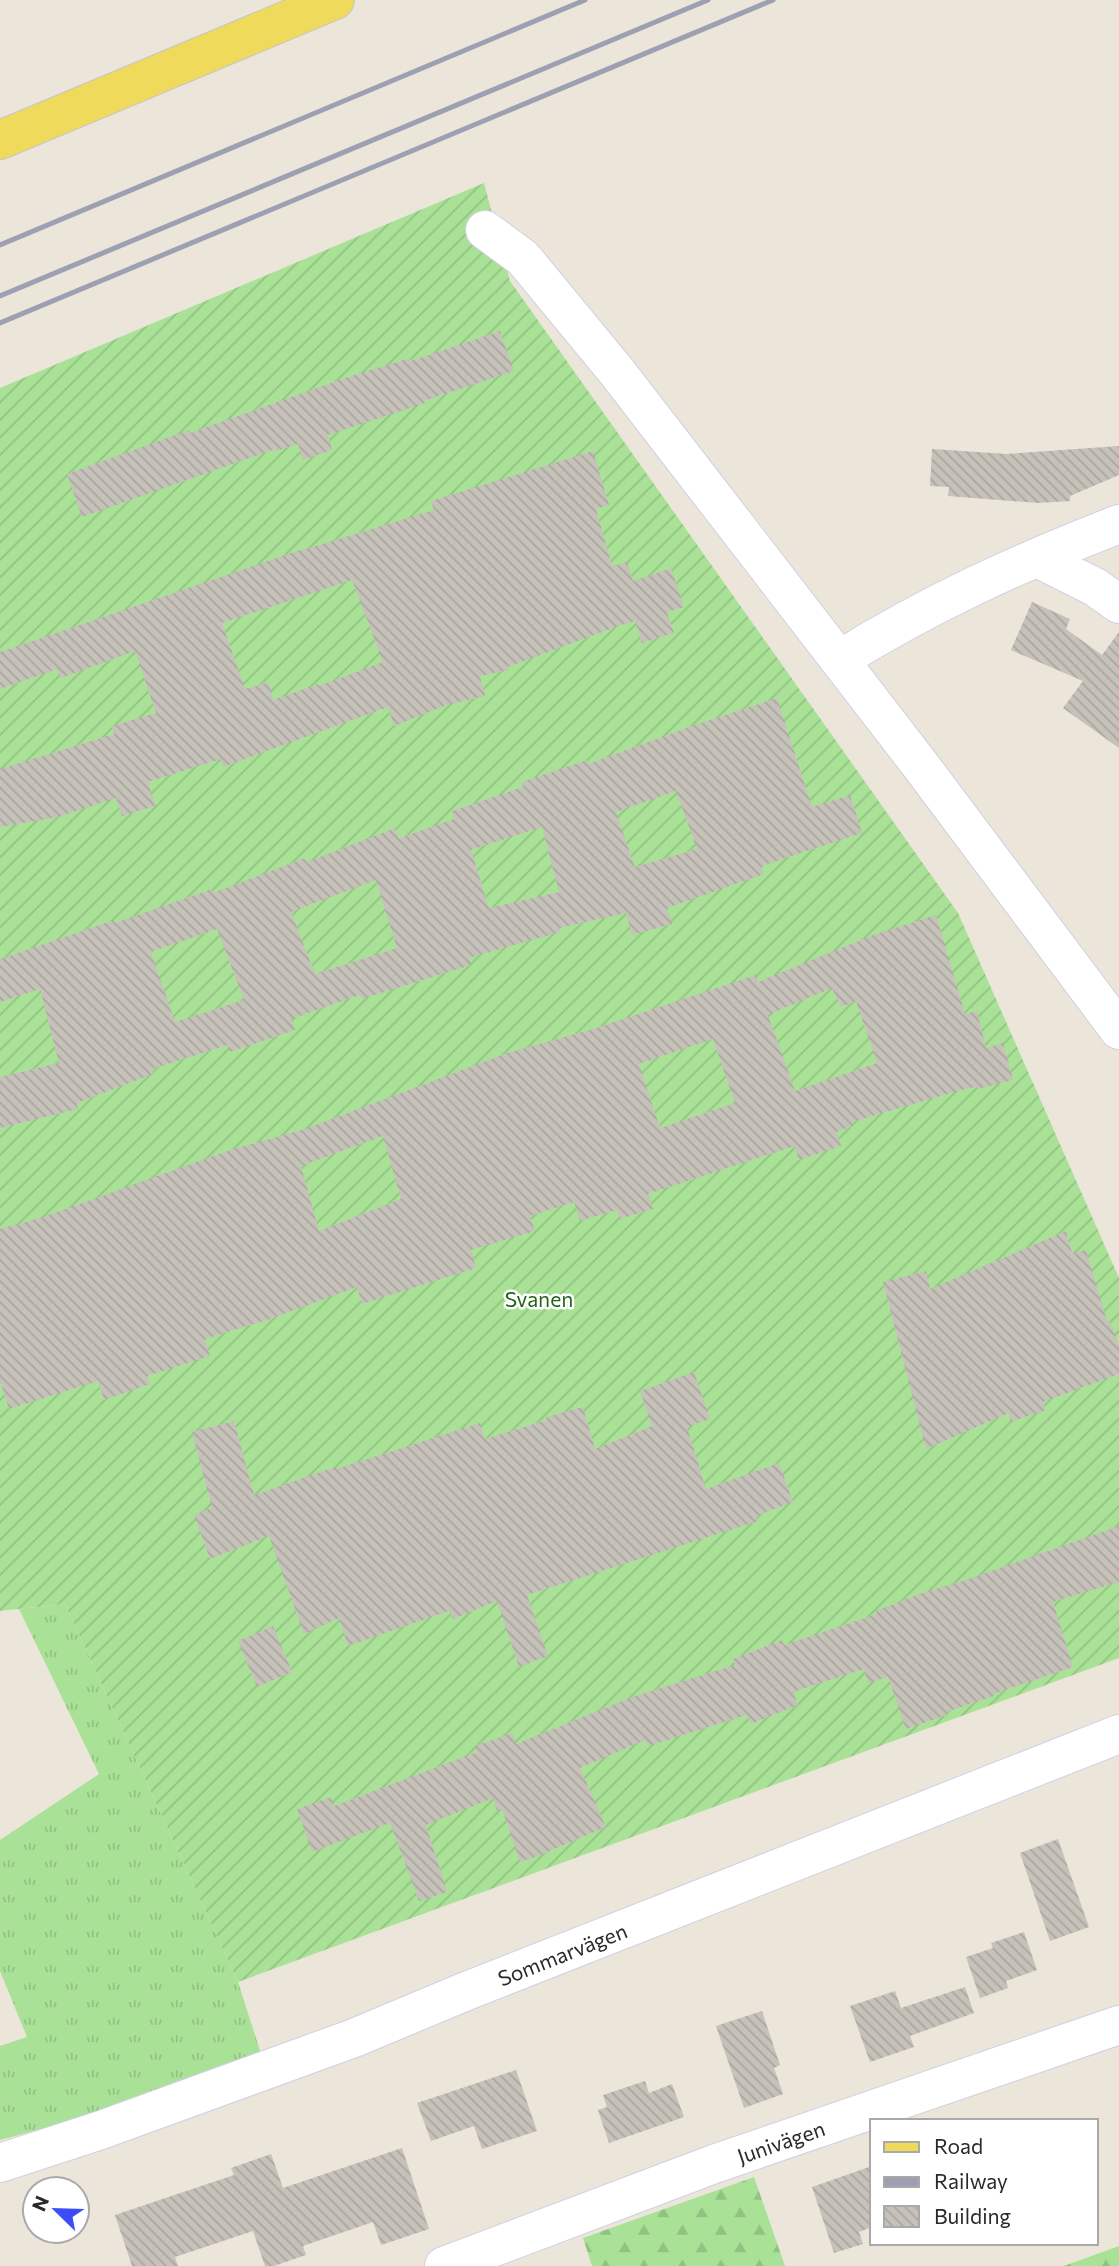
<svg xmlns="http://www.w3.org/2000/svg" width="1119" height="2266" font-family="Commissioner,sans-serif">
	<defs>
		<pattern id="grass-tufts" width="24" height="20" patternUnits="userSpaceOnUse" patternTransform="scale(1.75)"><rect width="24" height="20" fill="#a9e297"/><path d="M3 7l-1-3M5 7V3M7 7l1-3M15 17l-1-3M17 17v-4M19 17l1-3" fill="none" stroke="#91c282"/></pattern>
		<pattern id="forest-firs" width="22" height="20" patternUnits="userSpaceOnUse" patternTransform="scale(1.75)"><rect width="22" height="20" fill="#a9e297"/><path d="M5 1l3.5 6h-7zM16 11l3.5 6h-7z" fill="#91c282"/></pattern>
		<pattern id="garden-furrows" width="10" height="10" patternUnits="userSpaceOnUse" patternTransform="scale(1.75)"><rect width="10" height="10" fill="#a9e297"/><path d="M-1 1l2-2M0 10L10 0M9 11l2-2" fill="none" stroke="#91c282"/></pattern>
		<pattern id="building-back-hatch" width="6" height="6" patternUnits="userSpaceOnUse" patternTransform="scale(1.75)"><rect width="6" height="6" fill="#c6c2ba"/><path d="M-1 5l2 2M0 0l6 6M5-1l2 2" fill="none" stroke="#aaa7a0"/></pattern>
	</defs>
	<rect width="100%" height="100%" fill="#ebe5da"/>
	<path fill="url(#grass-tufts)" d="M 65,1604 L 238,1982 L 261,2054 L 112,2110 L 0,2140 L 0,2046 L 27,2037 L 0,1971 L 0,1840 L 99,1774 L 19,1609 Z"/>
	<g fill="url(#forest-firs)">
		<path d="M 754,2177 L 785,2266 L 592,2266 L 583,2238 Z"/>
		<path d="M 1119,2246 L 1119,2266 L 1064,2266 Z"/>
	</g>
	<path fill="url(#garden-furrows)" d="M 484,183 L 510,281 L 958,913 L 1119,1278 L 1119,1658 L 238,1982 L 65,1604 L 0,1611 L 0,388 Z"/>
	<g fill="url(#building-back-hatch)" fill-rule="evenodd">
		<path d="M 500,331 L 514,371 L 424,401 L 425,403 L 328,435 L 332,450 L 303,460 L 298,444 L 276,451 L 275,449 L 82,517 L 67,474 L 189,430 L 190,433 L 348,377 L 410,358 L 411,361 Z"/>
		<path d="M 1119,446 L 1119,475 L 1070,496 L 1070,501 L 1038,503 L 948,496 L 949,487 L 930,486 L 932,449 L 1007,454 Z"/>
		<path d="M 593,451 L 609,505 L 596,509 L 612,566 L 627,562 L 633,581 L 671,568 L 684,607 L 667,612 L 674,633 L 642,643 L 635,621 L 621,625 L 508,667 L 509,670 L 480,676 L 485,696 L 447,705 L 394,726 L 388,707 L 223,767 L 221,759 L 148,782 L 155,806 L 122,816 L 116,798 L 58,817 L 0,827 L 0,769 L 114,734 L 112,726 L 156,713 L 135,651 L 61,678 L 57,669 L 0,689 L 0,652 L 303,549 L 303,550 L 434,510 L 431,501 ZM 352,580 L 383,662 L 319,686 L 318,684 L 273,700 L 269,682 L 245,689 L 222,623 Z"/>
		<path d="M 1032,602 L 1070,619 L 1066,629 L 1102,655 L 1119,632 L 1119,748 L 1063,708 L 1083,681 L 1011,650 Z"/>
		<path d="M 777,698 L 812,807 L 850,795 L 862,833 L 761,866 L 764,874 L 667,908 L 672,924 L 632,935 L 626,913 L 559,928 L 560,932 L 469,958 L 471,965 L 362,999 L 360,995 L 291,1019 L 295,1030 L 230,1052 L 228,1045 L 152,1069 L 153,1074 L 77,1103 L 78,1109 L 0,1128 L 0,1077 L 59,1063 L 40,989 L 0,1002 L 0,959 L 114,920 L 115,923 L 212,889 L 213,893 L 305,858 L 307,862 L 395,828 L 399,838 L 454,819 L 452,811 L 523,787 L 522,782 L 587,760 L 588,764 L 689,727 ZM 676,791 L 697,849 L 635,867 L 616,812 ZM 542,827 L 559,892 L 489,908 L 471,850 ZM 376,880 L 397,948 L 315,974 L 291,912 ZM 217,929 L 244,1000 L 175,1022 L 151,952 Z"/>
		<path d="M 936,915 L 965,1014 L 977,1011 L 986,1048 L 1003,1043 L 1013,1080 L 977,1089 L 977,1087 L 968,1088 L 852,1122 L 853,1126 L 836,1132 L 841,1146 L 799,1160 L 795,1146 L 648,1194 L 653,1209 L 620,1219 L 617,1210 L 580,1221 L 574,1202 L 530,1216 L 535,1231 L 471,1250 L 476,1268 L 362,1304 L 357,1287 L 270,1319 L 205,1339 L 210,1356 L 147,1376 L 150,1384 L 104,1400 L 98,1381 L 9,1409 L 0,1381 L 0,1229 L 43,1217 L 230,1150 L 305,1129 L 507,1053 L 593,1029 L 756,975 L 758,982 L 873,935 ZM 832,988 L 841,1007 L 856,1001 L 877,1063 L 795,1091 L 768,1015 ZM 713,1039 L 735,1103 L 660,1128 L 639,1064 ZM 383,1136 L 401,1199 L 319,1231 L 301,1166 Z"/>
		<path d="M 1066,1231 L 1072,1253 L 1086,1250 L 1107,1321 L 1109,1320 L 1119,1346 L 1119,1374 L 1043,1402 L 1046,1410 L 1011,1422 L 1009,1413 L 926,1449 L 883,1282 L 926,1271 L 930,1289 Z"/>
		<path d="M 694,1372 L 710,1419 L 687,1427 L 706,1489 L 779,1463 L 793,1502 L 756,1516 L 758,1521 L 527,1595 L 548,1656 L 519,1667 L 497,1601 L 453,1619 L 449,1611 L 348,1646 L 339,1618 L 304,1634 L 269,1536 L 210,1559 L 194,1515 L 212,1508 L 192,1432 L 234,1421 L 254,1495 L 335,1467 L 336,1469 L 480,1423 L 485,1439 L 547,1420 L 546,1417 L 583,1407 L 595,1449 L 652,1426 L 640,1391 Z"/>
		<path d="M 1119,1526 L 1119,1582 L 1053,1602 L 1073,1667 L 993,1694 L 994,1696 L 946,1712 L 947,1715 L 906,1729 L 888,1677 L 868,1683 L 864,1669 L 793,1692 L 798,1705 L 751,1724 L 747,1715 L 648,1746 L 645,1740 L 580,1768 L 606,1827 L 538,1856 L 520,1862 L 502,1809 L 497,1811 L 493,1798 L 426,1825 L 447,1892 L 419,1901 L 390,1823 L 312,1852 L 297,1809 L 331,1797 L 334,1806 L 477,1752 L 475,1746 L 512,1733 L 516,1744 L 632,1697 L 735,1665 L 733,1659 L 782,1640 L 784,1645 L 877,1614 L 876,1611 L 922,1593 L 963,1581 Z"/>
		<path d="M 273,1626 L 292,1672 L 257,1687 L 238,1641 Z"/>
		<path d="M 1058,1839 L 1089,1927 L 1050,1941 L 1020,1853 Z"/>
		<path d="M 1024,1932 L 1037,1970 L 1006,1981 L 1008,1988 L 980,1998 L 966,1957 L 993,1948 L 991,1943 Z"/>
		<path d="M 965,1987 L 974,2013 L 910,2036 L 914,2047 L 870,2062 L 850,2006 L 895,1991 L 901,2008 Z"/>
		<path d="M 762,2011 L 780,2065 L 774,2068 L 783,2094 L 744,2108 L 716,2026 Z"/>
		<path d="M 516,2070 L 537,2131 L 482,2149 L 474,2126 L 431,2141 L 417,2103 Z"/>
		<path d="M 645,2081 L 649,2093 L 672,2084 L 684,2117 L 609,2143 L 598,2110 L 607,2107 L 603,2095 Z"/>
		<path d="M 402,2148 L 429,2229 L 381,2245 L 373,2222 L 303,2246 L 306,2255 L 274,2266 L 265,2266 L 253,2231 L 175,2257 L 178,2266 L 132,2266 L 115,2215 L 234,2175 L 231,2168 L 271,2154 L 283,2188 Z"/>
		<path d="M 872,2166 L 872,2227 L 859,2232 L 863,2244 L 834,2253 L 812,2187 Z"/>
	</g>
	<g fill="none" stroke-linecap="round" stroke-linejoin="round">
		<g stroke="#d0d1e2" stroke-width="40">
			<g id="minor">
				<path d="M 485,230 L 523,258 L 617,372 L 918,762 L 1119,1030"/>
				<path d="M 1037,558 L 1095,587 L 1119,604"/>
				<path d="M 839,660 C 928,604 1021,562 1119,524"/>
				<path id="s1" d="M 0,2163 L 101,2130 L 354,2038 L 464,1992 L 1119,1734"/>
				<path id="s2" d="M 444,2266 L 714,2164 L 1119,2025"/>
			</g>
		</g>
		<g stroke="#c7c7c7" stroke-width="40">
			<path id="major" d="M 0,140 L 335,0"/>
		</g>
		<use href="#minor" stroke="#fff" stroke-width="38"/>
		<use href="#major" stroke="#efda5b" stroke-width="38"/>
		<g stroke="#9d9fb3" stroke-width="5">
			<path d="M 0,245 L 585,0"/>
			<path d="M 0,296 L 708,0"/>
			<path d="M 0,323 L 773,0"/>
		</g>
	</g>
	<g text-anchor="middle" dominant-baseline="central" stroke-width="5" stroke-linejoin="round" paint-order="stroke">
		<g font-size="21" fill="#23641a" stroke="#fff">
			<text x="539" y="1298">Svanen</text>
		</g>
		<g font-size="21" fill="#292929" stroke="#fff">
			<text stroke="none"><textPath href="#s1" startOffset="600">Sommarvägen</textPath></text>
			<text stroke="none"><textPath href="#s2" startOffset="359">Junivägen</textPath></text>
		</g>
	</g>
	<rect x="870" y="2119" width="228" height="126" fill="#ffffff" stroke="#a9a9a9" stroke-width="2"/>
	<rect x="884" y="2142" width="35" height="10" fill="#efda5b" stroke="#a9a9a9" stroke-width="2"/>
	<text x="934" y="2154" font-size="21" fill="#292929">Road</text>
	<rect x="884" y="2177" width="35" height="10" fill="#9d9fb3" stroke="#a9a9a9" stroke-width="2"/>
	<text x="934" y="2189" font-size="21" fill="#292929">Railway</text>
	<rect x="884" y="2206" width="35" height="21" fill="url(#building-back-hatch)" stroke="#a9a9a9" stroke-width="2"/>
	<text x="934" y="2224" font-size="21" fill="#292929">Building</text>
	<g transform="translate(56 2210) rotate(293)"><circle r="33" fill="#ffffff" stroke="#a9a9a9" stroke-width="2"/>
	<path d="M0-5L12 26L0 18L-12 26Z" fill="#3b4df8"/>
	<text y="-10" font-size="19" font-weight="bold" text-anchor="middle" fill="#292929">N</text>
	</g>
</svg>
